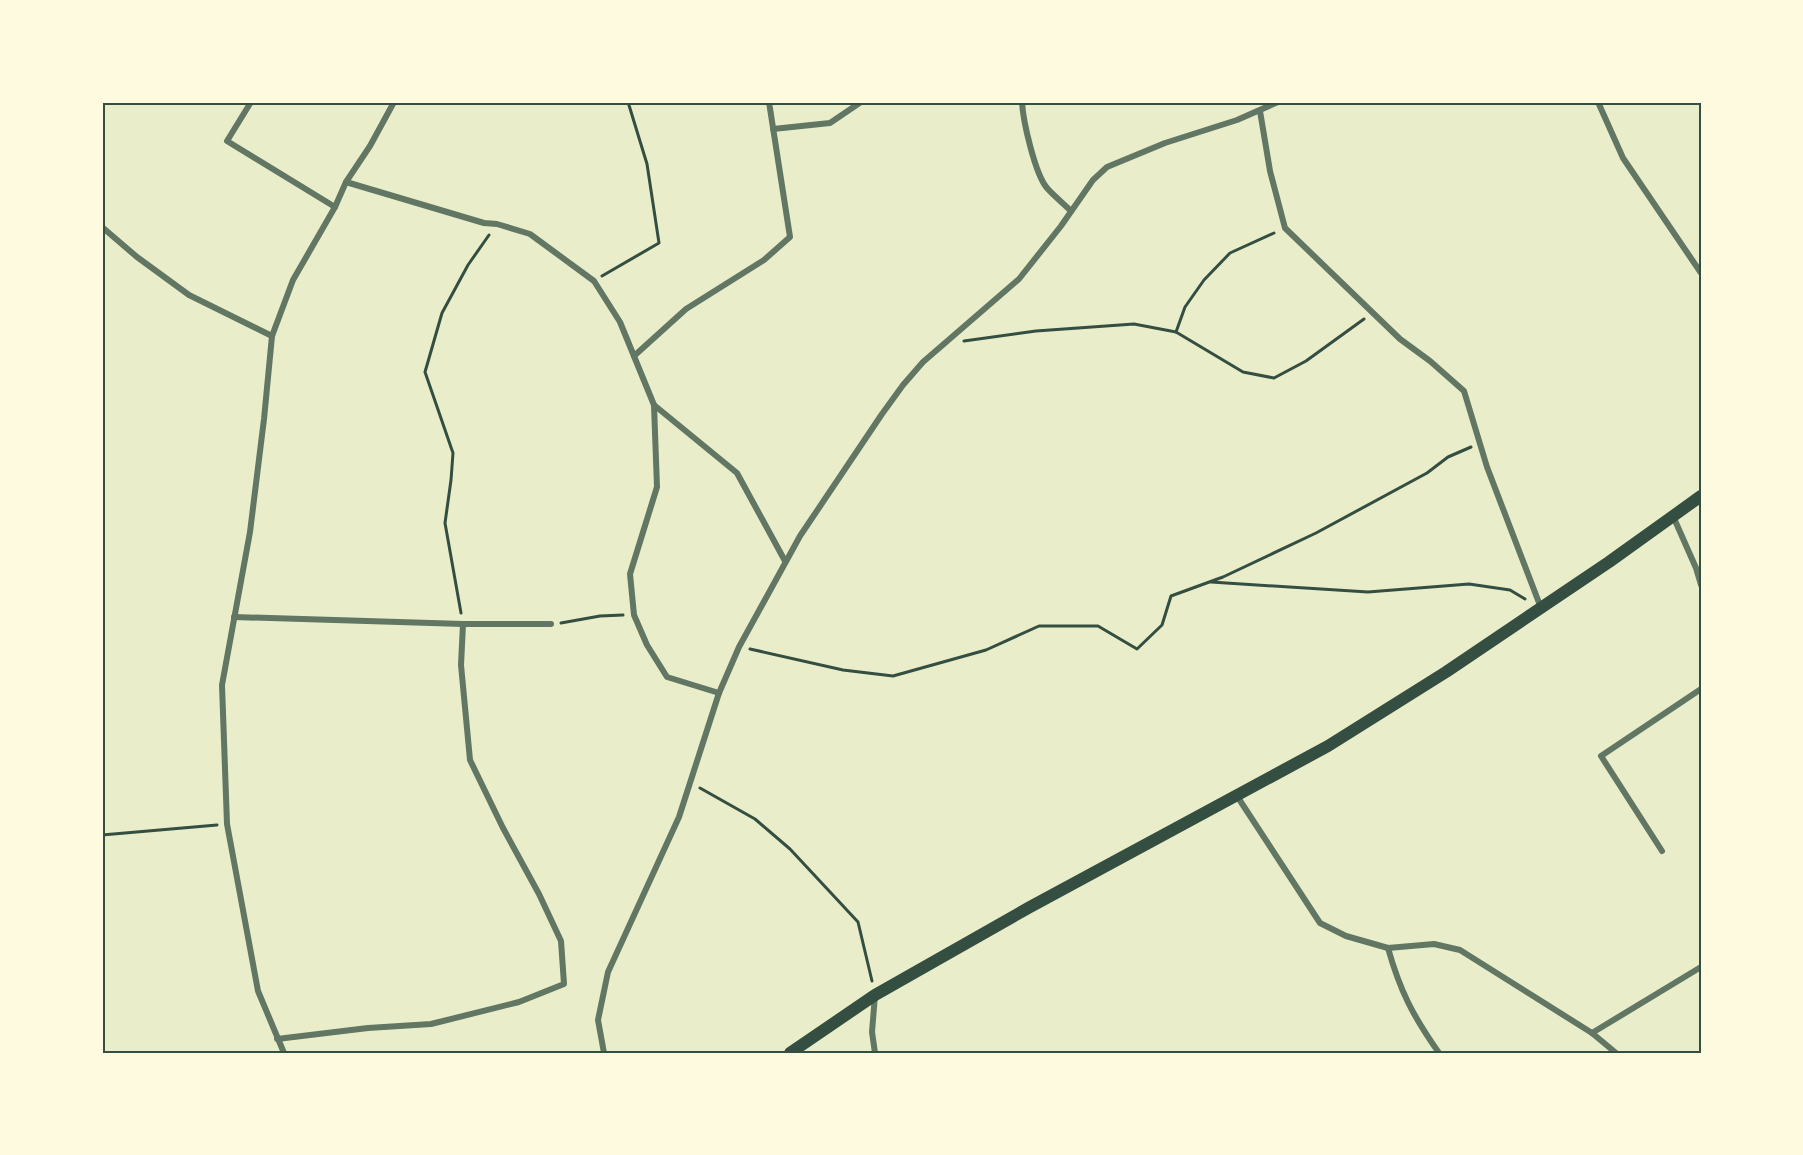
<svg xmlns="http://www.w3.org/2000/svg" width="1803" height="1155" font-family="'DM Sans',sans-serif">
	<rect width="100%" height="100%" fill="#e9edc9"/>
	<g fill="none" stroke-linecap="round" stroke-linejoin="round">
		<g stroke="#344e41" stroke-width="3">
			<path d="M 602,276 L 659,243 L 647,164 L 628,102"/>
			<path d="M 1176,332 L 1243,372 L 1274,378 L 1306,361 L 1364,319"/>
			<path d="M 964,341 L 1036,331 L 1134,324 L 1176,332 L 1185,307 L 1204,280 L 1230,253 L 1274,233"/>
			<path d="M 1211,582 L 1368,592 L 1469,584 L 1510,590 L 1525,599"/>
			<path d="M 461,613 L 445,523 L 451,480 L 453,453 L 425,372 L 442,313 L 468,265 L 489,235"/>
			<path d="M 561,623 L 600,616 L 623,615"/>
			<path d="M 750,649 L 843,670 L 893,676 L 986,650 L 1039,626 L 1098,626 L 1137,649 L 1162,625 L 1171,596 L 1223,577 L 1316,533 L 1427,473 L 1448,457 L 1471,447"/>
			<path d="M 700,788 L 755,819 L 790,849 L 858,922 L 872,981"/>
			<path d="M 102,835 L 217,825"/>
		</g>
		<g stroke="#617663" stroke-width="6">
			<path d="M 251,102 L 227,141 L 335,207"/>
			<path d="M 1022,102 C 1023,121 1035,174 1047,188 C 1054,196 1063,203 1071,211"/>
			<path d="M 1598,102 L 1623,158 L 1701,273"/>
			<path d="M 1260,111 L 1270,171 L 1285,228 L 1400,339 L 1430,361 L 1464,391 L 1487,467 L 1541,608"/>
			<path d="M 773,129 L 830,123 L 861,102"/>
			<path d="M 346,182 L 484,223 L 497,224 L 530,234 L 594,281 L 620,322 L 654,405 L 657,487 L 630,574 L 634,615 L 647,645 L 667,677 L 719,693"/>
			<path d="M 102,227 L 137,257 L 189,295 L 272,336"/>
			<path d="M 634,356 L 686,309 L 764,260 L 790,237 L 769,102"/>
			<path d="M 654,405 L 737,473 L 785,561"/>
			<path d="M 1673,516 L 1696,568 L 1701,585"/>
			<path d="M 234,617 L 463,624 L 551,624"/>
			<path d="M 1237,796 L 1320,923 L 1346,936 L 1388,948 L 1434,944 L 1460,950 L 1592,1033 L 1616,1053"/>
			<path d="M 1662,851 L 1601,756 L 1701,689"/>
			<path d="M 1388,948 C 1400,991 1413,1016 1439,1053"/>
			<path d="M 875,995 L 872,1032 L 875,1053"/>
			<path d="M 1592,1033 L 1701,967"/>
			<path d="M 277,1039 L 368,1028 L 431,1024 L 519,1002 L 564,984 L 561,941 L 539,894 L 503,828 L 470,760 L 461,665 L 463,624"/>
			<path d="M 284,1053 L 258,991 L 227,824 L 222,685 L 250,532 L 264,419 L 272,336 L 293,280 L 335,207 L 346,182 L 370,146 L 394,102"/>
			<path d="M 604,1053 L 598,1020 L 608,972 L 679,817 L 719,693 L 739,647 L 800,536 L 882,414 L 903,385 L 923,362 L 1019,279 L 1061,226 L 1093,180 L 1107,167 L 1165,143 L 1237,120 L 1278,102"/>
		</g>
		<path stroke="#344e41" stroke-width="12" d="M 790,1053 L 875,995 L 1030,907 L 1328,746 L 1446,672 L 1609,562 L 1701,496"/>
	</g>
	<rect width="1803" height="1155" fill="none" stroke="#fefae0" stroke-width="207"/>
	<rect x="104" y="104" width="1596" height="948" fill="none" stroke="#344e41" stroke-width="2"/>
</svg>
